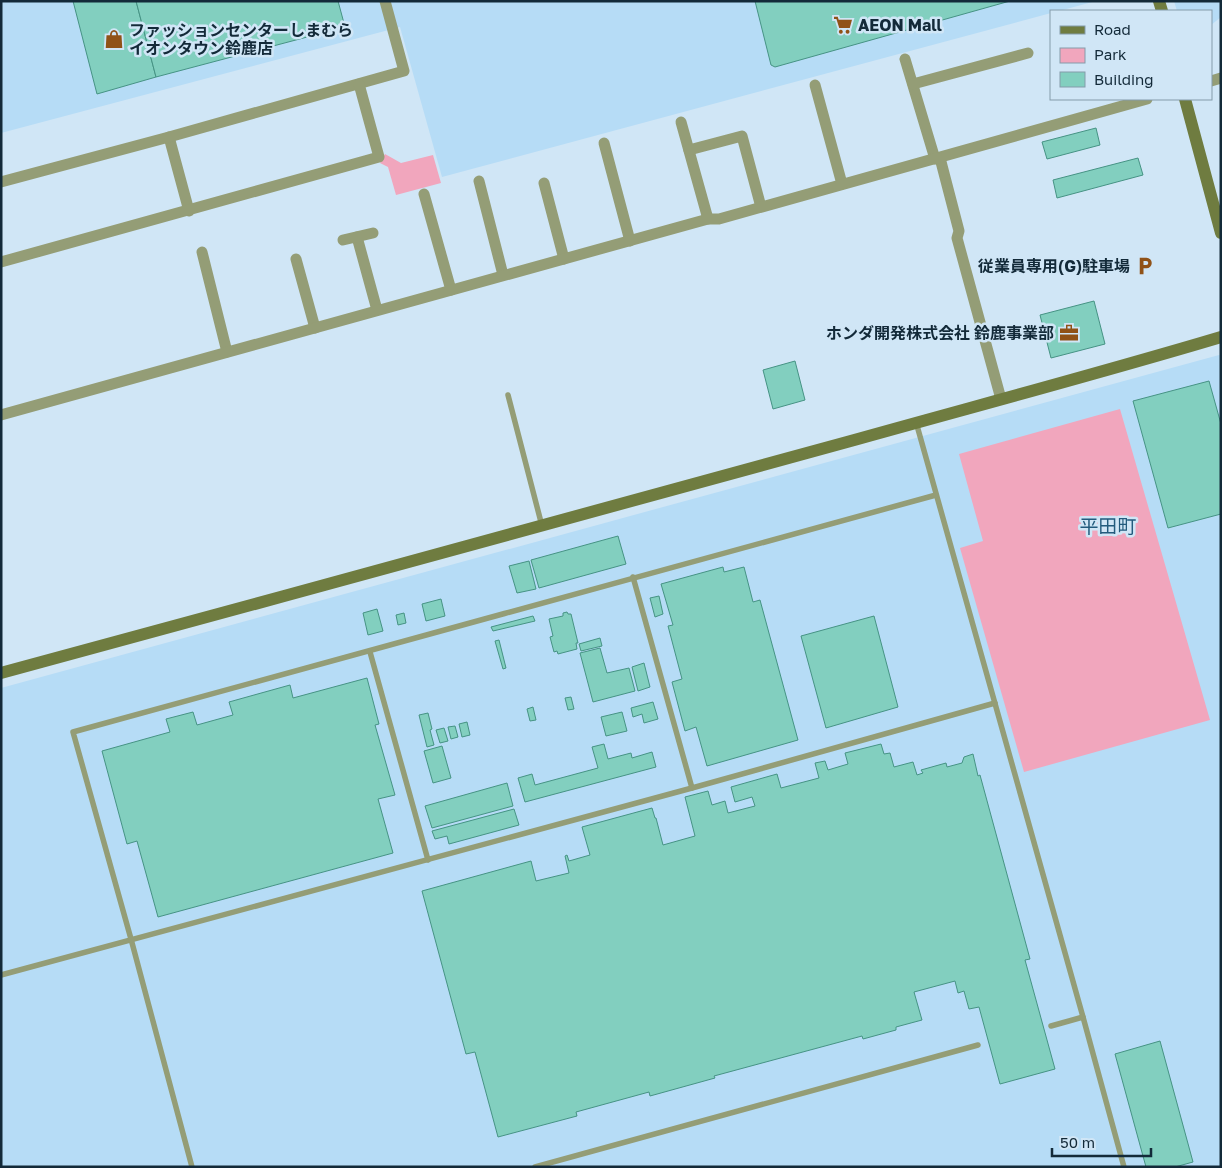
<svg xmlns="http://www.w3.org/2000/svg" width="1222" height="1168" font-family="'Golos Text','Noto Sans JP',sans-serif">
	<rect width="100%" height="100%" fill="#d0e6f6"/>
	<g fill="#b6dcf6">
		<path d="M 1,1 L 1096,1 L 1059,11 L 1051,11 L 1051,13 L 442,177 L 400,27 L 1,133 Z"/>
		<path d="M 1174,1 L 1221,1 L 1221,17 L 1211,25 L 1211,11 L 1177,11 Z"/>
		<path d="M 1219,355 L 1221,356 L 1221,1167 L 1,1167 L 1,688 Z"/>
	</g>
	<g fill="#f1a6bd">
		<path d="M 385,154 L 401,163 L 433,155 L 441,183 L 396,195 L 388,167 L 380,163 Z"/>
		<path d="M 1120,409 L 1210,720 L 1024,772 L 960,548 L 983,541 L 959,454 Z"/>
	</g>
	<g fill="#82cfbf" stroke="#469384">
		<path d="M 73,1 L 136,1 L 156,77 L 97,94 Z"/>
		<path d="M 136,1 L 338,1 L 345,27 L 156,77 Z"/>
		<path d="M 755,1 L 1010,1 L 775,67 L 771,65 Z"/>
		<path d="M 1096,128 L 1100,145 L 1047,159 L 1042,142 Z"/>
		<path d="M 1138,158 L 1143,175 L 1057,198 L 1053,180 Z"/>
		<path d="M 1094,301 L 1105,344 L 1051,358 L 1040,315 Z"/>
		<path d="M 795,361 L 805,400 L 773,409 L 763,370 Z"/>
		<path d="M 1209,381 L 1221,424 L 1221,514 L 1168,528 L 1133,401 Z"/>
		<path d="M 618,536 L 626,564 L 539,588 L 531,560 Z"/>
		<path d="M 529,561 L 536,589 L 517,593 L 509,566 Z"/>
		<path d="M 723,567 L 724,572 L 744,567 L 753,602 L 760,600 L 798,740 L 707,766 L 696,727 L 685,731 L 672,682 L 682,679 L 668,626 L 673,625 L 661,584 Z"/>
		<path d="M 659,596 L 663,614 L 655,617 L 650,598 Z"/>
		<path d="M 441,599 L 445,616 L 426,621 L 422,604 Z"/>
		<path d="M 377,609 L 383,631 L 368,635 L 363,613 Z"/>
		<path d="M 567,612 L 568,614 L 571,614 L 578,643 L 576,643 L 577,649 L 558,654 L 557,651 L 554,652 L 550,637 L 553,636 L 549,619 L 563,616 L 563,613 Z"/>
		<path d="M 404,613 L 406,623 L 398,625 L 396,615 Z"/>
		<path d="M 533,616 L 535,621 L 493,631 L 491,627 Z"/>
		<path d="M 874,616 L 898,707 L 826,728 L 801,636 Z"/>
		<path d="M 600,638 L 602,646 L 581,651 L 579,644 Z"/>
		<path d="M 499,640 L 506,668 L 503,669 L 495,641 Z"/>
		<path d="M 600,648 L 607,673 L 629,668 L 635,691 L 593,702 L 580,653 Z"/>
		<path d="M 644,663 L 650,687 L 638,691 L 632,667 Z"/>
		<path d="M 367,678 L 379,724 L 375,725 L 395,795 L 378,799 L 393,853 L 158,917 L 137,841 L 127,844 L 102,751 L 170,732 L 166,719 L 193,712 L 197,725 L 233,715 L 229,702 L 290,685 L 293,698 Z"/>
		<path d="M 571,697 L 574,709 L 568,710 L 565,698 Z"/>
		<path d="M 653,702 L 658,719 L 644,723 L 642,714 L 633,717 L 631,708 Z"/>
		<path d="M 533,707 L 536,720 L 530,721 L 527,709 Z"/>
		<path d="M 622,712 L 627,731 L 606,736 L 601,717 Z"/>
		<path d="M 428,713 L 432,729 L 430,730 L 434,745 L 427,747 L 419,715 Z"/>
		<path d="M 467,722 L 470,735 L 462,737 L 459,724 Z"/>
		<path d="M 455,726 L 458,737 L 451,739 L 448,727 Z"/>
		<path d="M 444,728 L 448,741 L 440,743 L 436,730 Z"/>
		<path d="M 604,744 L 608,759 L 631,753 L 632,758 L 652,752 L 656,767 L 525,802 L 518,778 L 532,774 L 535,785 L 598,768 L 592,747 Z"/>
		<path d="M 881,744 L 884,754 L 890,753 L 894,767 L 913,762 L 917,775 L 923,773 L 921,770 L 946,763 L 947,767 L 962,763 L 964,757 L 973,754 L 978,776 L 980,775 L 1030,959 L 1025,960 L 1055,1069 L 1000,1084 L 979,1007 L 969,1009 L 964,991 L 958,993 L 955,981 L 914,992 L 922,1020 L 896,1027 L 896,1030 L 863,1039 L 862,1036 L 714,1076 L 715,1078 L 650,1096 L 649,1092 L 576,1112 L 577,1116 L 498,1137 L 475,1052 L 466,1054 L 422,891 L 531,861 L 536,881 L 569,873 L 565,856 L 567,855 L 569,861 L 590,855 L 582,827 L 652,808 L 655,818 L 656,818 L 663,845 L 695,836 L 685,797 L 708,791 L 712,805 L 725,801 L 728,813 L 755,806 L 752,797 L 735,802 L 731,787 L 777,774 L 781,788 L 819,778 L 815,763 L 825,761 L 828,770 L 848,764 L 845,753 Z"/>
		<path d="M 442,746 L 451,778 L 433,783 L 424,751 Z"/>
		<path d="M 507,783 L 513,806 L 432,828 L 425,806 Z"/>
		<path d="M 514,809 L 519,825 L 449,844 L 447,836 L 435,839 L 432,831 Z"/>
		<path d="M 1160,1041 L 1193,1162 L 1175,1167 L 1146,1167 L 1115,1054 Z"/>
	</g>
	<g fill="none" stroke-linecap="round" stroke-linejoin="round">
		<g stroke="#949d76" stroke-width="5.5">
			<path d="M 508,395 L 542,526"/>
			<path d="M 916,422 L 1083,1017 L 1124,1167"/>
			<path d="M 633,577 L 692,788"/>
			<path d="M 370,652 L 428,860"/>
			<path d="M 1,975 L 692,788 L 995,703"/>
			<path d="M 1051,1026 L 1083,1017"/>
			<path d="M 192,1167 L 131,939 L 73,732 C 361,654 648,573 936,495"/>
			<path d="M 535,1167 L 978,1045"/>
		</g>
		<g stroke="#949d76" stroke-width="11">
			<path d="M 905,59 L 935,159"/>
			<path d="M 1211,81 L 1221,78"/>
			<path d="M 913,84 L 1028,53"/>
			<path d="M 815,85 L 842,184"/>
			<path d="M 681,122 L 708,219"/>
			<path d="M 169,137 L 189,211"/>
			<path d="M 604,143 L 630,241"/>
			<path d="M 689,150 L 742,136 L 761,207"/>
			<path d="M 940,158 L 959,231 L 957,238 L 1001,399"/>
			<path d="M 479,181 L 503,275"/>
			<path d="M 1,182 L 169,137 L 404,71 L 385,1"/>
			<path d="M 544,183 L 564,259"/>
			<path d="M 424,194 L 451,290"/>
			<path d="M 357,237 L 377,310"/>
			<path d="M 343,240 L 373,233"/>
			<path d="M 202,252 L 227,352"/>
			<path d="M 296,259 L 315,328"/>
			<path d="M 1,262 L 379,157 L 359,84"/>
			<path d="M 1,415 L 708,219 L 719,219 L 1147,99"/>
		</g>
		<g stroke="#6f7c40" stroke-width="12">
			<path d="M 1159,1 L 1162,11"/>
			<path d="M 1185,99 L 1221,233"/>
			<path d="M 1,673 C 283,596 566,520 847,442 C 972,407 1097,374 1221,337"/>
		</g>
	</g>
	<defs>
		<g id="supermarket-bare" transform="scale(1.5)"><path d="M-6-5.5h2.5l.6 2H6L4.5 2H-2.5L-4.4-4H-6ZM-1.5 3.2a1.3 1.3 0 1 0 .1 0ZM3 3.2a1.3 1.3 0 1 0 .1 0Z" fill="#905217" stroke="#d0e6f6" stroke-width="2.5" paint-order="stroke"/></g>
		<g id="shop-bare" transform="scale(1.5)"><path d="M-5-2.5h2.3a2.7 3.5 0 0 1 5.4 0H5L5.5 6h-11ZM-1.5-2.5h3a1.5 2.3 0 0 0-3 0Z" fill="#905217" stroke="#d0e6f6" stroke-width="2.5" paint-order="stroke"/></g>
		<g id="parking-bare" transform="scale(1.5)"><path d="M-3.5-5.5H1a3.5 3.5 0 0 1 0 7H-1V5.5H-3.5ZM-1-3.4V-.6H.8a1.4 1.4 0 0 0 0-2.8Z" fill="#905217" stroke="#d0e6f6" stroke-width="2.5" paint-order="stroke"/></g>
		<g id="office-bare" transform="scale(1.5)"><path d="M-6-3h4V-5.5h4V-3h4V5H-6ZM-1-4.5V-3h2v-1.5ZM-6 0V1H6V0Z" fill="#905217" stroke="#d0e6f6" stroke-width="2.5" paint-order="stroke"/></g>
	</defs>
	<g fill-rule="evenodd">
		<use href="#supermarket-bare" x="843" y="25"/>
		<use href="#shop-bare" x="114" y="39"/>
		<use href="#parking-bare" x="1145" y="266"/>
		<use href="#office-bare" x="1069" y="333"/>
	</g>
	<g text-anchor="middle" dominant-baseline="central" stroke-width="5" stroke-linejoin="round" paint-order="stroke">
		<g font-size="16" font-weight="bold" fill="#132a39" stroke="#d0e6f6" text-anchor="start">
			<text x="858" y="25">AEON Mall</text>
			<text x="129" y="30">ファッションセンターしまむら<tspan x="129" dy="18">イオンタウン鈴鹿店</tspan></text>
			<text x="1130" y="266" text-anchor="end">従業員専用(G)駐車場</text>
			<text x="1054" y="333" text-anchor="end">ホンダ開発株式会社 鈴鹿事業部</text>
		</g>
		<g font-size="19" fill="#235b7d" stroke="#d0e6f6">
			<text x="1108" y="525">平田町</text>
		</g>
	</g>
	<rect width="1222" height="1168" fill="none" stroke="#132a39" stroke-width="5"/>
	<rect x="1050" y="10" width="162" height="90" fill="#d0e6f6" stroke="#849baa"/>
	<rect x="1060" y="26" width="25" height="8" fill="#6f7c40" stroke="#849baa"/>
	<text x="1094" y="35" font-size="15" fill="#132a39">Road</text>
	<rect x="1060" y="48" width="25" height="15" fill="#f1a6bd" stroke="#849baa"/>
	<text x="1094" y="60" font-size="15" fill="#132a39">Park</text>
	<rect x="1060" y="72" width="25" height="15" fill="#82cfbf" stroke="#849baa"/>
	<text x="1094" y="85" font-size="15" fill="#132a39">Building</text>
	<path d="M1052 1148v8h99v-8" fill="none" stroke="#132a39" stroke-width="2.5"/>
	<text x="1060" y="1148" font-size="15" fill="#132a39" stroke="#d0e6f6" stroke-width="4" paint-order="stroke">50 m</text>
</svg>
